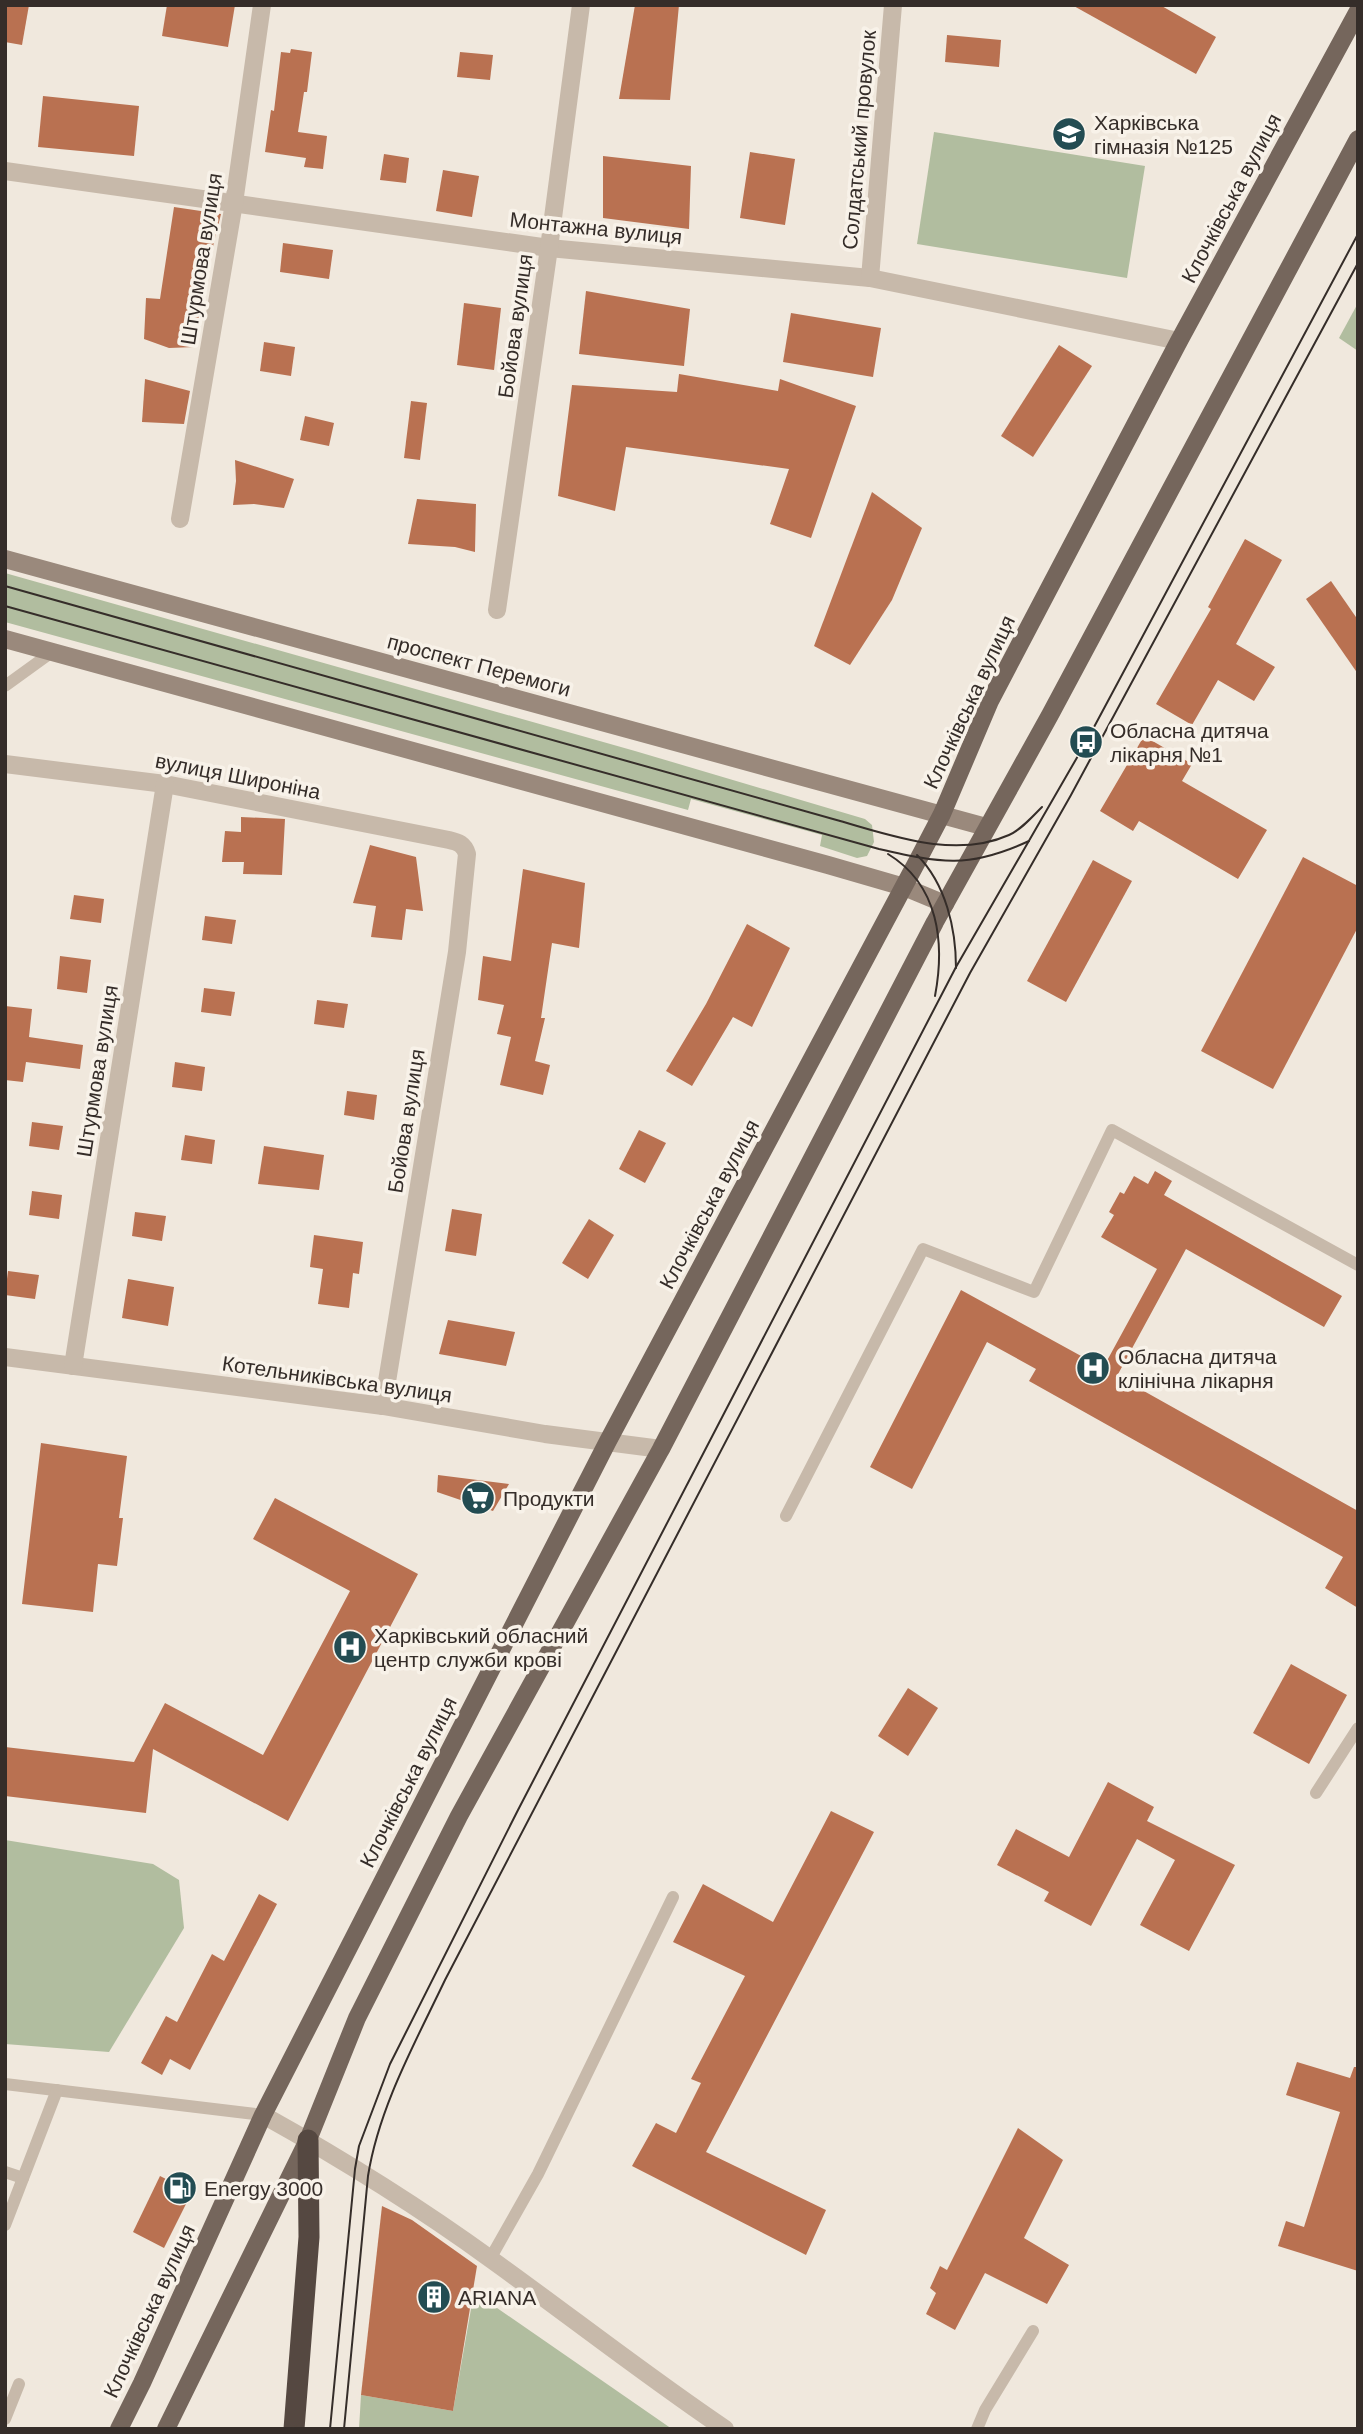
<svg xmlns="http://www.w3.org/2000/svg" width="1363" height="2434" font-family="Helvetica,sans-serif">
	<rect width="100%" height="100%" fill="#f0e8dd"/>
	<g fill="#b1bd9f">
		<path d="M 934,132 L 1145,166 L 1127,278 L 917,244 Z"/>
		<path d="M 1358,303 L 1358,351 L 1339,338 Z"/>
		<path d="M 5,573 L 635,751 L 865,819 L 872,825 L 874,842 L 867,856 L 857,858 L 820,846 L 822,835 L 691,799 L 688,810 L 5,622 Z"/>
		<path d="M 5,1840 L 153,1864 L 179,1880 L 184,1928 L 109,2052 L 5,2044 Z"/>
		<path d="M 474,2292 L 672,2429 L 359,2429 L 361,2395 L 453,2411 Z"/>
	</g>
	<g fill="#b97151">
		<path d="M 5,5 L 29,5 L 22,45 L 5,42 Z"/>
		<path d="M 167,5 L 235,5 L 228,47 L 162,36 Z"/>
		<path d="M 635,5 L 679,5 L 670,100 L 619,99 Z"/>
		<path d="M 1072,5 L 1160,5 L 1216,37 L 1196,74 Z"/>
		<path d="M 947,35 L 1001,40 L 999,67 L 945,62 Z"/>
		<path d="M 291,49 L 312,52 L 307,92 L 304,92 L 298,132 L 327,136 L 323,169 L 304,167 L 306,158 L 265,152 L 271,110 L 274,111 L 281,52 L 290,53 Z"/>
		<path d="M 460,52 L 493,55 L 490,80 L 457,77 Z"/>
		<path d="M 43,96 L 139,106 L 134,156 L 38,147 Z"/>
		<path d="M 750,152 L 795,159 L 785,225 L 740,218 Z"/>
		<path d="M 384,154 L 409,158 L 406,183 L 380,180 Z"/>
		<path d="M 603,156 L 691,166 L 689,229 L 603,218 Z"/>
		<path d="M 443,170 L 479,176 L 472,217 L 436,211 Z"/>
		<path d="M 174,207 L 221,214 L 200,299 L 203,300 L 195,347 L 169,348 L 144,339 L 146,298 L 160,299 Z"/>
		<path d="M 283,243 L 333,250 L 329,279 L 280,272 Z"/>
		<path d="M 586,291 L 690,309 L 684,366 L 579,354 Z"/>
		<path d="M 464,303 L 501,308 L 494,370 L 457,365 Z"/>
		<path d="M 791,313 L 881,328 L 873,377 L 783,362 Z"/>
		<path d="M 264,342 L 295,347 L 291,376 L 260,371 Z"/>
		<path d="M 1059,345 L 1092,366 L 1033,457 L 1001,436 Z"/>
		<path d="M 679,374 L 778,391 L 780,379 L 856,406 L 811,538 L 770,524 L 789,469 L 626,447 L 615,511 L 558,496 L 572,385 L 677,392 Z"/>
		<path d="M 145,379 L 190,391 L 184,424 L 142,422 Z"/>
		<path d="M 411,401 L 427,403 L 420,460 L 404,458 Z"/>
		<path d="M 305,416 L 334,423 L 329,446 L 300,440 Z"/>
		<path d="M 235,460 L 294,479 L 284,508 L 254,504 L 233,505 L 236,481 Z"/>
		<path d="M 872,492 L 922,528 L 892,600 L 850,665 L 814,646 Z"/>
		<path d="M 417,499 L 476,504 L 475,552 L 455,547 L 408,544 Z"/>
		<path d="M 1245,539 L 1282,560 L 1236,644 L 1275,667 L 1254,701 L 1218,680 L 1192,725 L 1156,704 L 1211,609 L 1208,607 Z"/>
		<path d="M 1331,581 L 1358,620 L 1358,674 L 1306,599 Z"/>
		<path d="M 1144,736 L 1192,764 L 1182,781 L 1267,830 L 1238,879 L 1139,821 L 1133,831 L 1100,811 Z"/>
		<path d="M 241,817 L 285,819 L 282,875 L 243,874 L 244,862 L 222,862 L 225,831 L 241,832 Z"/>
		<path d="M 370,845 L 416,857 L 423,911 L 406,909 L 402,940 L 371,937 L 376,906 L 353,903 Z"/>
		<path d="M 1303,857 L 1358,886 L 1358,927 L 1273,1089 L 1201,1051 Z"/>
		<path d="M 1093,860 L 1132,881 L 1066,1002 L 1027,981 Z"/>
		<path d="M 523,869 L 585,883 L 579,948 L 552,943 L 541,1018 L 545,1018 L 535,1061 L 550,1065 L 543,1095 L 500,1085 L 511,1037 L 497,1034 L 504,1005 L 478,1000 L 483,956 L 511,961 Z"/>
		<path d="M 74,895 L 104,899 L 101,923 L 70,919 Z"/>
		<path d="M 205,916 L 236,920 L 232,944 L 202,940 Z"/>
		<path d="M 747,924 L 790,948 L 752,1027 L 733,1017 L 692,1086 L 666,1071 L 706,1004 Z"/>
		<path d="M 60,956 L 91,960 L 87,993 L 57,989 Z"/>
		<path d="M 204,988 L 235,992 L 231,1016 L 201,1012 Z"/>
		<path d="M 317,1000 L 348,1004 L 344,1028 L 314,1024 Z"/>
		<path d="M 5,1006 L 32,1009 L 29,1037 L 83,1045 L 80,1069 L 26,1062 L 23,1082 L 5,1080 Z"/>
		<path d="M 175,1062 L 205,1067 L 202,1091 L 172,1087 Z"/>
		<path d="M 347,1091 L 377,1095 L 374,1120 L 344,1115 Z"/>
		<path d="M 32,1122 L 63,1126 L 59,1150 L 29,1146 Z"/>
		<path d="M 639,1130 L 666,1143 L 645,1183 L 619,1169 Z"/>
		<path d="M 185,1135 L 215,1140 L 212,1164 L 181,1160 Z"/>
		<path d="M 264,1146 L 324,1155 L 319,1190 L 258,1184 Z"/>
		<path d="M 1155,1171 L 1172,1181 L 1164,1195 L 1342,1296 L 1324,1327 L 1186,1249 L 1117,1376 L 1358,1511 L 1358,1608 L 1325,1588 L 1343,1557 L 1029,1381 L 1036,1369 L 987,1342 L 912,1489 L 870,1467 L 961,1290 L 1103,1368 L 1157,1269 L 1101,1237 L 1114,1215 L 1109,1212 L 1120,1192 L 1124,1194 L 1134,1176 L 1148,1184 Z"/>
		<path d="M 32,1191 L 62,1195 L 59,1219 L 29,1215 Z"/>
		<path d="M 452,1209 L 482,1214 L 476,1256 L 445,1251 Z"/>
		<path d="M 135,1212 L 166,1216 L 162,1241 L 132,1236 Z"/>
		<path d="M 589,1219 L 614,1235 L 588,1279 L 562,1263 Z"/>
		<path d="M 314,1235 L 363,1242 L 359,1274 L 353,1273 L 349,1308 L 318,1304 L 323,1269 L 310,1267 Z"/>
		<path d="M 8,1271 L 39,1275 L 35,1299 L 5,1295 Z"/>
		<path d="M 128,1279 L 174,1287 L 168,1326 L 122,1318 Z"/>
		<path d="M 448,1320 L 515,1332 L 506,1366 L 439,1354 Z"/>
		<path d="M 41,1443 L 127,1456 L 119,1518 L 123,1518 L 117,1566 L 98,1564 L 93,1612 L 22,1604 Z"/>
		<path d="M 438,1475 L 509,1484 L 493,1511 L 437,1492 Z"/>
		<path d="M 275,1498 L 418,1574 L 288,1821 L 153,1749 L 146,1813 L 5,1796 L 5,1747 L 134,1762 L 165,1703 L 263,1755 L 350,1591 L 253,1539 Z"/>
		<path d="M 1291,1664 L 1347,1695 L 1309,1764 L 1253,1733 Z"/>
		<path d="M 908,1688 L 938,1708 L 908,1756 L 878,1736 Z"/>
		<path d="M 1108,1782 L 1154,1807 L 1147,1821 L 1235,1865 L 1189,1951 L 1140,1925 L 1175,1860 L 1137,1839 L 1091,1926 L 1044,1901 L 1049,1892 L 997,1865 L 1016,1829 L 1069,1857 Z"/>
		<path d="M 831,1811 L 874,1832 L 706,2152 L 826,2210 L 806,2255 L 632,2166 L 656,2123 L 676,2133 L 701,2083 L 691,2079 L 745,1976 L 673,1942 L 703,1884 L 773,1922 Z"/>
		<path d="M 259,1894 L 277,1904 L 190,2070 L 170,2059 L 162,2075 L 141,2063 L 166,2016 L 177,2022 L 212,1954 L 224,1961 Z"/>
		<path d="M 1297,2062 L 1350,2078 L 1354,2067 L 1358,2067 L 1358,2271 L 1278,2246 L 1286,2221 L 1304,2227 L 1340,2112 L 1286,2095 Z"/>
		<path d="M 1018,2128 L 1063,2160 L 1024,2238 L 1069,2265 L 1047,2304 L 985,2273 L 955,2330 L 926,2314 L 936,2293 L 930,2288 L 940,2266 L 947,2270 Z"/>
		<path d="M 160,2176 L 192,2192 L 164,2248 L 133,2232 Z"/>
		<path d="M 382,2206 L 412,2220 L 477,2266 L 453,2411 L 361,2395 Z"/>
	</g>
	<g fill="none" stroke-linecap="round" stroke-linejoin="round">
		<g stroke="#c7b9aa" stroke-width="12">
			<path d="M 5,686 L 52,652"/>
			<path d="M 786,1516 L 923,1249 L 1034,1292 L 1112,1130 L 1358,1265"/>
			<path d="M 1316,1793 L 1358,1728"/>
			<path d="M 5,2084 L 263,2115"/>
			<path d="M 5,2172 L 23,2178"/>
			<path d="M 5,2225 L 57,2090"/>
			<path d="M 490,2259 L 538,2174 L 673,1897"/>
			<path d="M 5,2419 L 19,2384"/>
			<path d="M 977,2429 L 985,2410 L 1033,2331"/>
		</g>
		<g stroke="#c7b9aa" stroke-width="18">
			<path d="M 5,171 L 549,248 L 870,278 L 1179,341"/>
			<path d="M 870,278 L 893,5"/>
			<path d="M 180,519 L 234,203 L 262,5"/>
			<path d="M 497,610 L 549,248 L 581,5"/>
			<path d="M 5,764 L 165,784 L 449,840 C 458,842 464,844 467,854 L 457,952 L 383,1406"/>
			<path d="M 5,1357 L 383,1406 L 545,1434 L 661,1449"/>
			<path d="M 73,1366 L 165,784"/>
			<path d="M 263,2115 C 342,2159 419,2207 492,2260 C 570,2316 645,2375 725,2429"/>
		</g>
		<g stroke="#9a897c" stroke-width="18">
			<path d="M 5,559 L 986,827"/>
			<path d="M 5,639 L 828,865 L 904,887 L 945,904"/>
		</g>
		<g stroke="#75665c" stroke-width="18">
			<path d="M 119,2429 L 142,2383 L 263,2115 L 608,1441 L 919,858 L 942,814 L 990,701 L 1179,341 L 1358,11"/>
			<path d="M 166,2429 L 308,2140 L 357,2018 L 459,1816 L 661,1449 L 935,922 L 1050,715 L 1358,139"/>
		</g>
		<path stroke="#554841" stroke-width="21" d="M 294,2429 L 309,2237 L 308,2140"/>
		<g stroke="#352d29" stroke-width="2">
			<path d="M 5,586 L 833,819 C 888,834 953,860 1009,835 C 1022,829 1032,817 1042,807"/>
			<path d="M 5,606 L 879,849 C 941,863 968,869 1029,841"/>
			<path d="M 888,854 C 939,885 945,943 935,996"/>
			<path d="M 917,855 C 946,884 956,929 956,968"/>
			<path d="M 330,2429 L 355,2169 L 359,2146 L 390,2064 L 518,1810 L 956,967 L 1086,742 L 1358,234"/>
			<path d="M 344,2429 L 368,2176 C 379,2107 415,2043 445,1980 L 970,973 L 1071,795 L 1358,263"/>
		</g>
	</g>
	<defs>
		<g id="school-disc" transform="scale(1.75)"><circle r="9.5" fill="#234c52" stroke="#f8f2e9"/><path d="M0-5L7-2L0 1L-7-2ZM-4 1L0 2.5L4 1V4Q0 6-4 4Z" fill="#fff"/></g>
		<g id="bus-disc" transform="scale(1.75)"><circle r="9.5" fill="#234c52" stroke="#f8f2e9"/><path d="M-5-6H5V4H4V6H2V4H-2V6H-4V4H-5ZM-3.5-4V0h7V-4ZM-3.5 1.2v1.5H-2V1.2ZM2 1.2v1.5H3.5V1.2Z" fill="#fff"/></g>
		<g id="hospital-disc" transform="scale(1.75)"><circle r="9.5" fill="#234c52" stroke="#f8f2e9"/><path d="M-5-5h3v3.5h4V-5h3V5h-3V1.5h-4V5h-3Z" fill="#fff"/></g>
		<g id="supermarket-disc" transform="scale(1.75)"><circle r="9.5" fill="#234c52" stroke="#f8f2e9"/><path d="M-6-5.5h2.5l.6 2H6L4.5 2H-2.5L-4.4-4H-6ZM-1.5 3.2a1.3 1.3 0 1 0 .1 0ZM3 3.2a1.3 1.3 0 1 0 .1 0Z" fill="#fff"/></g>
		<g id="fuel-disc" transform="scale(1.75)"><circle r="9.5" fill="#234c52" stroke="#f8f2e9"/><path d="M-5.5-6h7V0h2V4h1.3V-2.5L3-4.5l.8-.8L6-3V5H2.5V1h-1V6h-7ZM-4.2-4.7v3.2H.2V-4.7Z" fill="#fff"/></g>
		<g id="building-disc" transform="scale(1.75)"><circle r="9.5" fill="#234c52" stroke="#f8f2e9"/><path d="M-4-6H4V6H1V3H-1V6H-4ZM-2.5-4.3h1.7v1.8h-1.7ZM.8-4.3h1.7v1.8H.8ZM-2.5-1h1.7V.8h-1.7ZM.8-1h1.7V.8H.8Z" fill="#fff"/></g>
	</defs>
	<g fill-rule="evenodd">
		<use href="#school-disc" x="1069" y="134"/>
		<use href="#bus-disc" x="1086" y="742"/>
		<use href="#hospital-disc" x="1093" y="1368"/>
		<use href="#supermarket-disc" x="478" y="1498"/>
		<use href="#hospital-disc" x="350" y="1647"/>
		<use href="#fuel-disc" x="180" y="2188"/>
		<use href="#building-disc" x="434" y="2297"/>
	</g>
	<g text-anchor="middle" dominant-baseline="central" stroke-width="7" stroke-linejoin="round" paint-order="stroke">
		<g font-size="21" fill="#352d29" stroke="#f8f2e9" text-anchor="start">
			<text x="1094" y="122">Харківська<tspan x="1094" dy="24">гімназія №125</tspan></text>
			<text x="1110" y="730">Обласна дитяча<tspan x="1110" dy="24">лікарня №1</tspan></text>
			<text x="1118" y="1356">Обласна дитяча<tspan x="1118" dy="24">клінічна лікарня</tspan></text>
			<text x="503" y="1498">Продукти</text>
			<text x="374" y="1635">Харківський обласний<tspan x="374" dy="24">центр служби крові</tspan></text>
			<text x="204" y="2188">Energy 3000</text>
			<text x="458" y="2297">ARIANA</text>
		</g>
		<g font-size="21" fill="#352d29" stroke="#f8f2e9">
			<text transform="translate(859 140) rotate(-85)">Солдатський провулок</text>
			<text transform="translate(1231 198) rotate(-62)">Клочківська вулиця</text>
			<text transform="translate(596 228) rotate(6)">Монтажна вулиця</text>
			<text transform="translate(201 259) rotate(-81)">Штурмова вулиця</text>
			<text transform="translate(515 326) rotate(-82)">Бойова вулиця</text>
			<text transform="translate(479 665) rotate(15)">проспект Перемоги</text>
			<text transform="translate(969 702) rotate(-65)">Клочківська вулиця</text>
			<text transform="translate(238 776) rotate(11)">вулиця Широніна</text>
			<text transform="translate(97 1071) rotate(-81)">Штурмова вулиця</text>
			<text transform="translate(406 1121) rotate(-81)">Бойова вулиця</text>
			<text transform="translate(709 1204) rotate(-62)">Клочківська вулиця</text>
			<text transform="translate(337 1379) rotate(8)">Котельниківська вулиця</text>
			<text transform="translate(408 1782) rotate(-63)">Клочківська вулиця</text>
			<text transform="translate(149 2311) rotate(-65)">Клочківська вулиця</text>
		</g>
	</g>
	<rect width="1363" height="2434" fill="none" stroke="#352d29" stroke-width="14"/>
</svg>
